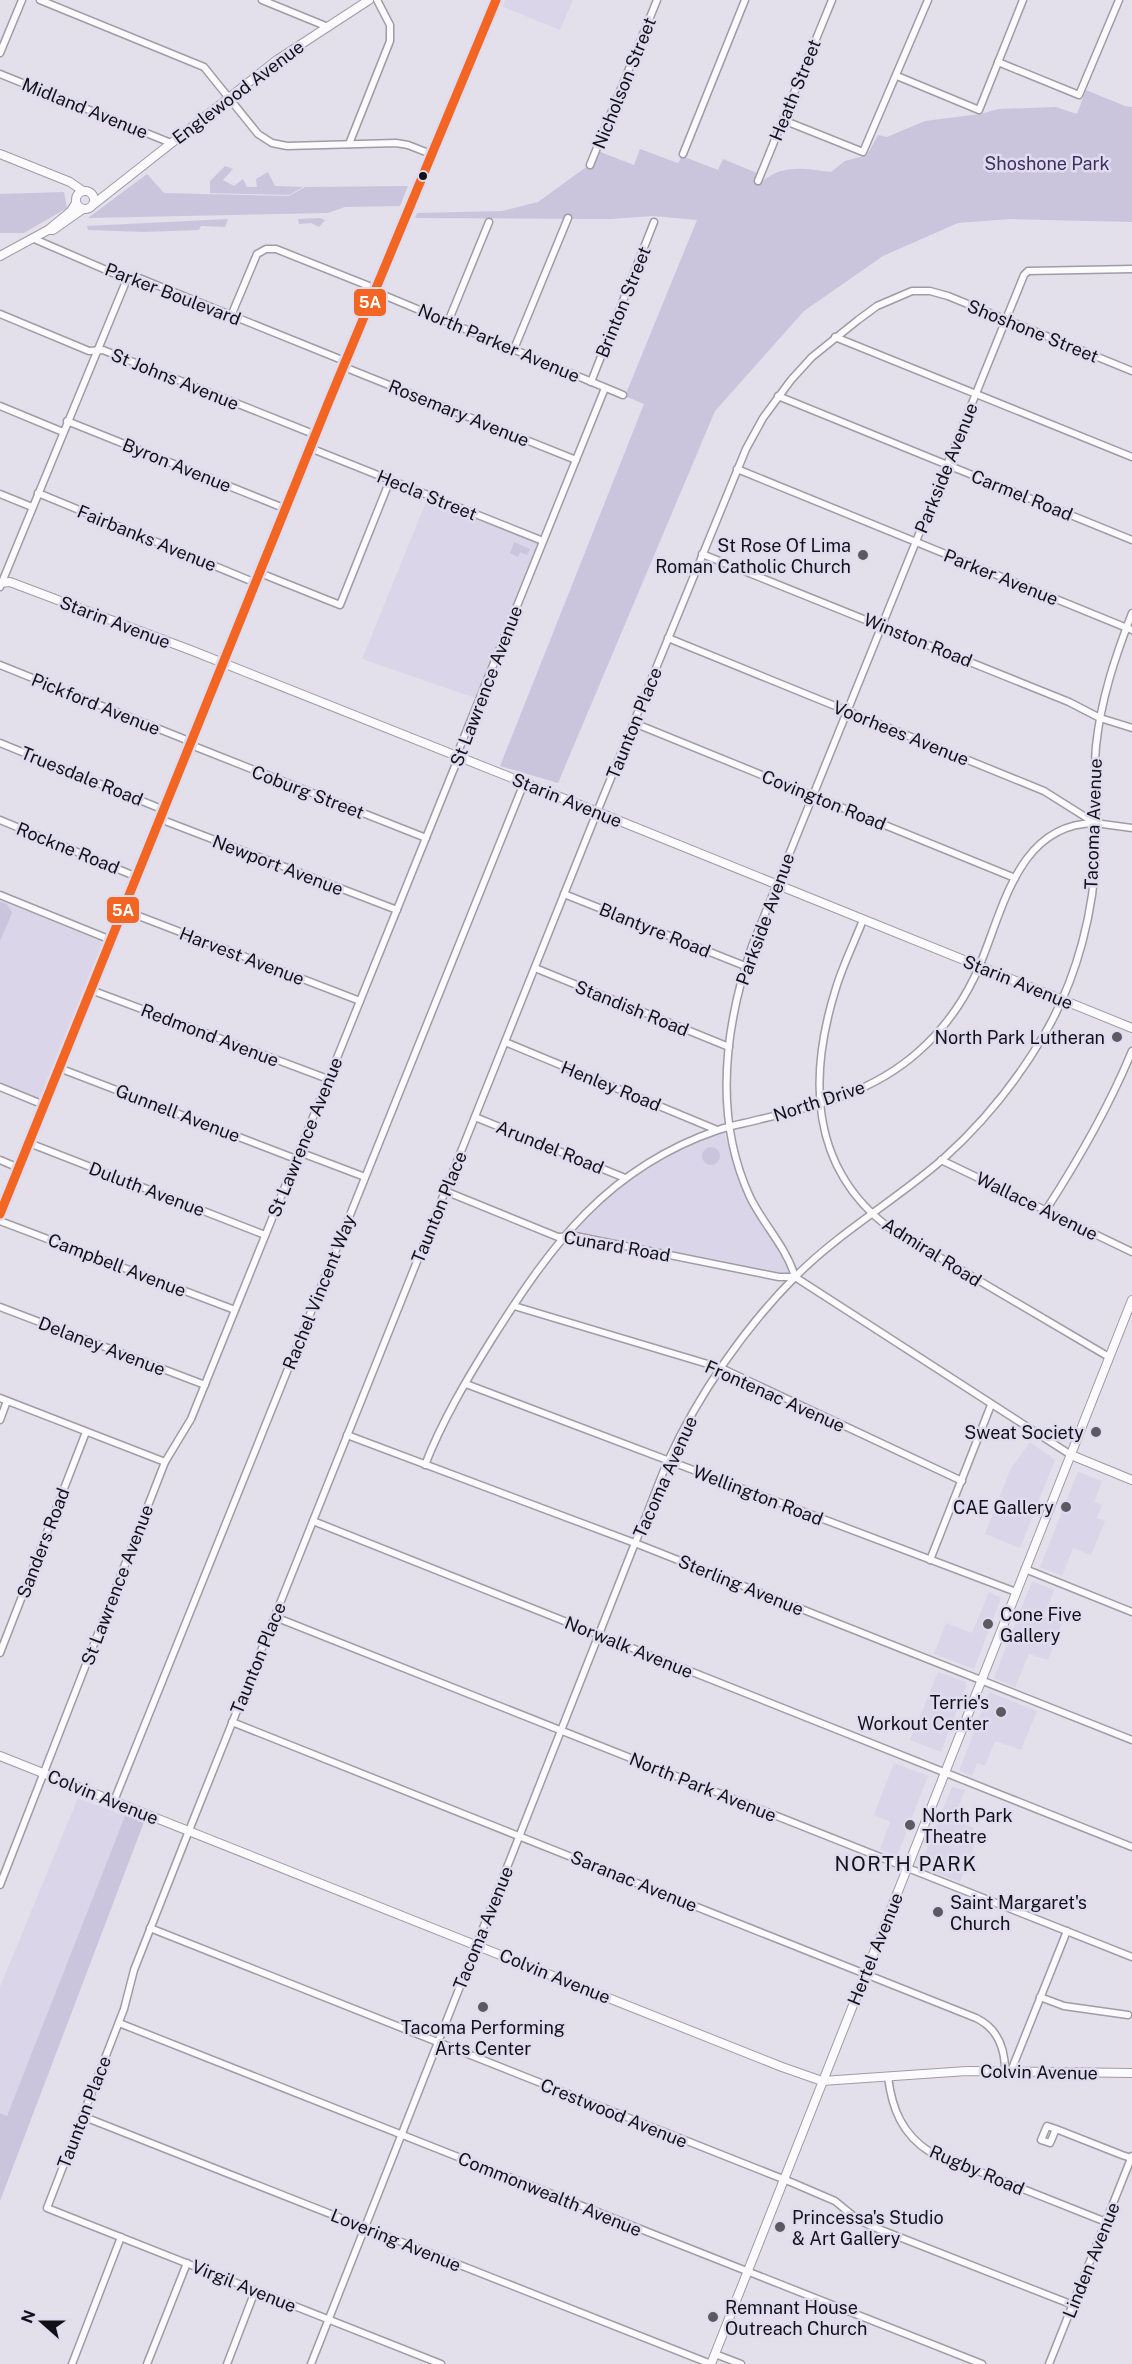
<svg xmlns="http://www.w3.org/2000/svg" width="1132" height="2364" font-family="'Public Sans',sans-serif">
	<rect width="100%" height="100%" fill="#e3e0eb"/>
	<g fill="#dad5e8">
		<path d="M 505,0 L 573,0 L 560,30 L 503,7 Z"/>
		<path d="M 426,502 L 538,542 L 475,698 L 362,659 Z"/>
		<path d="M 0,899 L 100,941 L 103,946 L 43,1096 L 38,1098 L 0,1082 Z"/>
		<path d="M 724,1133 L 737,1173 L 752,1209 L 790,1269 L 789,1274 L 780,1274 L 575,1232 L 576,1229 L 588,1215 L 608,1196 L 656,1162 L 705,1138 Z"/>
		<path d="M 1030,1442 L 1055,1460 L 1020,1548 L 985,1534 L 1010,1470 Z"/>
		<path d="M 1078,1472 L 1102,1481 L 1094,1502 L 1102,1505 L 1097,1518 L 1105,1521 L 1091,1555 L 1073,1548 L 1062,1576 L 1040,1567 Z"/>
		<path d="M 1032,1581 L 1054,1590 L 1044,1616 L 1062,1623 L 1048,1660 L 1029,1654 L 1015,1687 L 994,1678 Z"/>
		<path d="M 989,1592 L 1001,1598 L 974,1669 L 934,1654 L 946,1623 L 972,1633 Z"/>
		<path d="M 938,1672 L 966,1682 L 966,1687 L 941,1752 L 910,1740 Z"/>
		<path d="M 989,1692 L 1037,1711 L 1021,1750 L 995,1741 L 985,1766 L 977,1763 L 972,1776 L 959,1771 Z"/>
		<path d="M 894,1763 L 928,1776 L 897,1856 L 880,1849 L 890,1822 L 874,1815 Z"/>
		<path d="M 952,1787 L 965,1790 L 953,1820 L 974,1828 L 970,1838 L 976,1841 L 960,1882 L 920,1867 Z"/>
		<path d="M 78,1798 L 125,1816 L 7,2116 L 0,2113 L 0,1987 Z"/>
	</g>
	<g fill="#cac4dd">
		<path d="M 1086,90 L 1125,106 L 1132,107 L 1132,222 L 1010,219 L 958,223 L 883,256 L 804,311 L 715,411 L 558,783 L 500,766 L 644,404 L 625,396 L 697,220 L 653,216 L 611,219 L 415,218 L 417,213 L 502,211 L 538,202 L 589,165 L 593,166 L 598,151 L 634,165 L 640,149 L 678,163 L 682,156 L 718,170 L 723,159 L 757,173 L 754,180 L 760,183 C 784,163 803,169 831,172 L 845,161 L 867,155 L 878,135 L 887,137 L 925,121 L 980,114 L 999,109 L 1056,107 L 1077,114 Z"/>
		<path d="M 225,166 L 233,169 L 223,180 L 234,186 L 243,179 L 247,187 L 257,187 L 256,179 L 268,172 L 275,186 L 303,187 L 289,195 L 210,193 L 210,181 Z"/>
		<path d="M 147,174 L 164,193 L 289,196 L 305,187 L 408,186 L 400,206 L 345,207 L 328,213 L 88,218 Z"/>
		<path d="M 64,192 L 67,208 L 24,233 L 0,233 L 0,194 Z"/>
		<path d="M 320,218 L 325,220 L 319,227 L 311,223 L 299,224 L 298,219 Z"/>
		<path d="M 228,219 L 225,227 L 201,226 L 199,230 L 144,232 L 88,230 L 87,226 Z"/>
		<path d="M 514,542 L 530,549 L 527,555 L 520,552 L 518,557 L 510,553 Z"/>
		<path d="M 0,902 L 7,904 L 12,913 L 0,941 Z"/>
		<circle cx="711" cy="1156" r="9"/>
		<path d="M 125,1816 L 144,1822 L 0,2201 L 0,2113 L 7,2116 Z"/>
	</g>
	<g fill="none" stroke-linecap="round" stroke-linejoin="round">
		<g stroke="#9f9ca5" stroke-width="9">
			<g id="minor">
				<path d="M 40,0 L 204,67 L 258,134 L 272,143 L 287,146 L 396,143 L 408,145 L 431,154"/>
				<path d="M 262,0 L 328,27"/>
				<path d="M 0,53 L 22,0"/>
				<path d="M 998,62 L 1079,95 L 1119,0"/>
				<path d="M 0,74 L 171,143"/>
				<path d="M 897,76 L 979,110 L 1023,0"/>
				<path d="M 783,120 L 863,152 L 928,0"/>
				<path d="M 349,144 L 390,41 L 390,25 L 377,0"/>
				<path d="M 683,154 L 745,0"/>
				<path d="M 590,165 L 657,0"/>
				<path d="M 758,181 L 832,0"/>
				<path d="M 32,238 L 127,279 L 139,278 L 342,360 L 349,369 L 576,460"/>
				<path d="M 0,314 L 89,351 L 103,350 L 316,435"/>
				<path d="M 231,316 L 257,254 L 266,249 L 276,249 L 369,286 L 381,294 L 623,395"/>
				<path d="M 448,322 L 489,222"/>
				<path d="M 835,337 L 1132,457"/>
				<path d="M 514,349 L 568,218"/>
				<path d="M 591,382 L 654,222"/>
				<path d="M 778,396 L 1132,540"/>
				<path d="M 0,406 L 63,432"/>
				<path d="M 67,421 L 286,509"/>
				<path d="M 310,448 L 543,541"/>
				<path d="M 737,469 L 1132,630"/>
				<path d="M 38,493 L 256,583"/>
				<path d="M 0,494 L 32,507"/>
				<path d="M 702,554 L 1069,702 L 1100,718 L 1132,728"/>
				<path d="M 260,573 L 340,605 L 390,480"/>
				<path d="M 0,587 L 127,279"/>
				<path d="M 668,638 L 1044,791 L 1095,823 L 1132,828"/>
				<path d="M 0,665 L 184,739 L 196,747 L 426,838"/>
				<path d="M 634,723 L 1015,878"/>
				<path d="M 0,743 L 164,810"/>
				<path d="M 160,819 L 397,910"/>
				<path d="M 0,820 L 137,877"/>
				<path d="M 564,894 L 745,966"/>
				<path d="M 0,895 L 111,940"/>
				<path d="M 123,910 L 360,1001"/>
				<path d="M 863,920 C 854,943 843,965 836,988 C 808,1077 810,1167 888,1227 L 1109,1357"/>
				<path d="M 535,968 L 729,1047"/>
				<path d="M 91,990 L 328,1079"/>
				<path d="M 505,1042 L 717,1130"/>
				<path d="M 59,1068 L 296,1159"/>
				<path d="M 0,1087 L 44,1105"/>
				<path d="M 475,1117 L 625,1178"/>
				<path d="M 29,1143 L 265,1235"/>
				<path d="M 299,1152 L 365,1177"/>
				<path d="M 0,1160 L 19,1168"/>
				<path d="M 941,1160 L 1132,1252"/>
				<path d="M 445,1191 L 558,1237 L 575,1236 L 779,1277 L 795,1277"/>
				<path d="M 1046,1210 C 1079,1159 1109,1107 1132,1051"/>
				<path d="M 0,1221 L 235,1310"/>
				<path d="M 514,1306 L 721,1368 L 962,1481"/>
				<path d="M 0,1307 L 205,1385"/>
				<path d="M 466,1384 L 1016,1592"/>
				<path d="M 0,1398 L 165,1462"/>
				<path d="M 0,1420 L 7,1401"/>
				<path d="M 347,1435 L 640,1545 L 1132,1740"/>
				<path d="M 1071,1455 L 795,1277 C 787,1248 763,1224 750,1197 C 713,1117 725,1026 752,946 L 1024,275 L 1028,271 L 1132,269"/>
				<path d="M 425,1465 C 442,1421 467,1379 492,1339 C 552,1244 607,1168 718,1130 C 732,1125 747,1123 761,1119 C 818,1106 873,1092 918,1052 C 942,1031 960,1007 974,978 C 1002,920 1013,824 1095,823"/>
				<path d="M 313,1521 L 1132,1847"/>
				<path d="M 930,1560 L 991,1405"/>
				<path d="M 1025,1569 L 1132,1612"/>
				<path d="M 275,1617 L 1132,1957"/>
				<path d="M 0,1653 L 86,1432"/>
				<path d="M 232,1722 L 976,2018 C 997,2028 1005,2048 1005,2071"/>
				<path d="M 114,1801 L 524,783"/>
				<path d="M 0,1885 L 165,1462 L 191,1419 L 455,766 L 460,747 L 605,388"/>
				<path d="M 150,1928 L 793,2183 L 835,2201 L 857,2219 L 871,2226 L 1073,2305"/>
				<path d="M 1040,1997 L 1064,2006 L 1128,2015"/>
				<path d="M 119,2023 L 982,2364"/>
				<path d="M 1011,2071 L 1067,1931"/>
				<path d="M 888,2077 C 892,2109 902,2134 930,2152 L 1106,2222"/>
				<path d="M 82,2116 L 711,2364"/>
				<path d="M 1056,2129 L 1050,2143 L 1041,2140 L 1047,2126 L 1056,2129 L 1122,2155 L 1131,2158"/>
				<path d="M 715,2354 L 741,2364"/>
				<path d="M 72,2364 L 121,2237"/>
				<path d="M 147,2364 L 187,2263"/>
				<path d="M 227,2364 L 255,2291"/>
				<path d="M 311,2364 L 635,1543 C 647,1516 656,1488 668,1461 C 698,1395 745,1327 796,1276 C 841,1231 896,1200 943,1159 C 983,1123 1017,1081 1044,1035 C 1077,979 1095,910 1096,845 C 1097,812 1093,779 1096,746 C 1101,699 1115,657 1132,613"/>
				<path d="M 441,2364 L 47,2208 L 124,2009 L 134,1970 L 192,1823 L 597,812 L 746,449 L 763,418 L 791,380 L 812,357 L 858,320 L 877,306 L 912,291 L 930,291 L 948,296 L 1132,371"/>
				<path d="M 1049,2364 L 1132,2156"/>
			</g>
		</g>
		<g stroke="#9f9ca5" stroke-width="10">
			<g id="tertiary">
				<path d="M 0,154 L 70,182 L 83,191"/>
				<circle cx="85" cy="200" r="9"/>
				<path d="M 94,204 L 277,60 L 369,0"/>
				<path d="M 48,230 L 71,211 L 76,203"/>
				<path d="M 0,256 L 48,230 L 53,230 L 83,209"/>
				<path d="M 0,583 L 10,582 L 193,651 L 590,809 L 1132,1028"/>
				<path d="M 1071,1455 L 1132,1480"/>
				<path d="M 0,1756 L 782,2067 L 822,2081 L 967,2071 L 1132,2073"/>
				<path d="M 711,2364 L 1132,1300"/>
			</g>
		</g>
		<g stroke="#9f9ca5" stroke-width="11">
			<path id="secondary" d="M 0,1214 L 329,401 L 496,0"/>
		</g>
		<use href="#minor" stroke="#fbfafc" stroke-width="6"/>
		<use href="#tertiary" stroke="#fbfafc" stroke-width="8"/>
		<use href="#secondary" stroke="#fbfafc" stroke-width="8"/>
		<g stroke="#e0dcef" stroke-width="14">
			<path id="bus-1" d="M 0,1214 L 329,401 L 496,0"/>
		</g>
		<use href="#bus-1" stroke="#f26522" stroke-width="9"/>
	</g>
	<circle fill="#131118" stroke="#e0dcef" stroke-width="2" cx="423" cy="176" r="5"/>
	<g fill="#5c5962" stroke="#e0dcef" stroke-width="2">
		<circle cx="863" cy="555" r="6"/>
		<circle cx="1117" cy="1037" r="6"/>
		<circle cx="1096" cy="1432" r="6"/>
		<circle cx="1066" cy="1507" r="6"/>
		<circle cx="988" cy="1624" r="6"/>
		<circle cx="1001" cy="1712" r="6"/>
		<circle cx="910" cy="1825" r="6"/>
		<circle cx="938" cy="1912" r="6"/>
		<circle cx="483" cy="2007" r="6"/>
		<circle cx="780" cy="2227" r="6"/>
		<circle cx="713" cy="2317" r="6"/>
	</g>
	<g text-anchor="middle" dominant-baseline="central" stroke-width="5" stroke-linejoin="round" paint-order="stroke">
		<g font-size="18" fill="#131118" stroke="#e0dcef">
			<text transform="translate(624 83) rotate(-68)">Nicholson Street</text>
			<text transform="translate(795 90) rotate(-68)">Heath Street</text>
			<text transform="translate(238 92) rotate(-37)">Englewood Avenue</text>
			<text transform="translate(85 108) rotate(22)">Midland Avenue</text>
			<text transform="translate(173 294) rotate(21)">Parker Boulevard</text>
			<text transform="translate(623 302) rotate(-68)">Brinton Street</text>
			<text transform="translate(1033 331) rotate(22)">Shoshone Street</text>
			<text transform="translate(499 343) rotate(23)">North Parker Avenue</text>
			<text transform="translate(175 379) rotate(22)">St Johns Avenue</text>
			<text transform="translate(459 413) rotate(22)">Rosemary Avenue</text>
			<text transform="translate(177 465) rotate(22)">Byron Avenue</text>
			<text transform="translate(946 468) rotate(-68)">Parkside Avenue</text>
			<text transform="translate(427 495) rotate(22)">Hecla Street</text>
			<text transform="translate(1022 495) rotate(22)">Carmel Road</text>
			<text transform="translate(147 538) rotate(22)">Fairbanks Avenue</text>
			<text transform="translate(1001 577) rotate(22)">Parker Avenue</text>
			<text transform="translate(115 622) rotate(21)">Starin Avenue</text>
			<text transform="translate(918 640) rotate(22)">Winston Road</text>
			<text transform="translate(486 686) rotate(-69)">St Lawrence Avenue</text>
			<text transform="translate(96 704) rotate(22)">Pickford Avenue</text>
			<text transform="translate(634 723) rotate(-68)">Taunton Place</text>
			<text transform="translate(901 733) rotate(22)">Voorhees Avenue</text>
			<text transform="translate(82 776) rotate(22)">Truesdale Road</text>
			<text transform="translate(308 792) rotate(21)">Coburg Street</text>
			<text transform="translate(567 800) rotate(22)">Starin Avenue</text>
			<text transform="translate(824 800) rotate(22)">Covington Road</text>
			<text transform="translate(1093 824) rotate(-88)">Tacoma Avenue</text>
			<text transform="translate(68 848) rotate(22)">Rockne Road</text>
			<text transform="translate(278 865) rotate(21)">Newport Avenue</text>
			<text transform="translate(765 919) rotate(-70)">Parkside Avenue</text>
			<text transform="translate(655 930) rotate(22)">Blantyre Road</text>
			<text transform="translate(242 956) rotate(21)">Harvest Avenue</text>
			<text transform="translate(1018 982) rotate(22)">Starin Avenue</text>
			<text transform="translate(632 1008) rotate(22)">Standish Road</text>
			<text transform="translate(210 1035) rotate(21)">Redmond Avenue</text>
			<text transform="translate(611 1086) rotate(22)">Henley Road</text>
			<text transform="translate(819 1101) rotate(-18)">North Drive</text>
			<text transform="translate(178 1113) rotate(21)">Gunnell Avenue</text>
			<text transform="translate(305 1137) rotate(-68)">St Lawrence Avenue</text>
			<text transform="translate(550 1147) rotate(22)">Arundel Road</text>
			<text transform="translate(147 1189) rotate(21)">Duluth Avenue</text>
			<text transform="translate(1037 1206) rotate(26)">Wallace Avenue</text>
			<text transform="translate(439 1207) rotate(-68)">Taunton Place</text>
			<text transform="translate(617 1246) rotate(10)">Cunard Road</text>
			<text transform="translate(932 1252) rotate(32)">Admiral Road</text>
			<text transform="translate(117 1265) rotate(21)">Campbell Avenue</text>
			<text transform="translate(319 1292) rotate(-68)">Rachel Vincent Way</text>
			<text transform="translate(102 1346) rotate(21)">Delaney Avenue</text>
			<text transform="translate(775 1396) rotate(24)">Frontenac Avenue</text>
			<text transform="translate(665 1477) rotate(-66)">Tacoma Avenue</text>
			<text transform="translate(758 1495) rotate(21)">Wellington Road</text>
			<text transform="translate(43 1543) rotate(-69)">Sanders Road</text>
			<text transform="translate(117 1585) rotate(-69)">St Lawrence Avenue</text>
			<text transform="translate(741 1585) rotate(22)">Sterling Avenue</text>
			<text transform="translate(629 1647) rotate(22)">Norwalk Avenue</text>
			<text transform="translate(258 1658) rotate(-68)">Taunton Place</text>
			<text transform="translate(703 1787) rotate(22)">North Park Avenue</text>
			<text transform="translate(103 1797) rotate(22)">Colvin Avenue</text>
			<text transform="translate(634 1881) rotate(22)">Saranac Avenue</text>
			<text transform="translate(483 1928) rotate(-68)">Tacoma Avenue</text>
			<text transform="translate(875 1949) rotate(-68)">Hertel Avenue</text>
			<text transform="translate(555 1976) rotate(22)">Colvin Avenue</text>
			<text transform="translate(1039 2072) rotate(1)">Colvin Avenue</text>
			<text transform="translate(84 2112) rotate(-69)">Taunton Place</text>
			<text transform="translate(614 2113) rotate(22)">Crestwood Avenue</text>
			<text transform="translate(977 2170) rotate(23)">Rugby Road</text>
			<text transform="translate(550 2194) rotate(22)">Commonwealth Avenue</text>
			<text transform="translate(396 2240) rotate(22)">Lovering Avenue</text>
			<text transform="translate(1091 2260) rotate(-68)">Linden Avenue</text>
			<text transform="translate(244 2286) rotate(22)">Virgil Avenue</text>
		</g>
		<g font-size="18" fill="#3f2f61" stroke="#e0dcef">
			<text x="1047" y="163">Shoshone Park</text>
		</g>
		<g font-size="18" fill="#131118" stroke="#e0dcef" text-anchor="end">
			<text x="851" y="545">St Rose Of Lima<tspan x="851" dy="21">Roman Catholic Church</tspan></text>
			<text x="1105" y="1037">North Park Lutheran</text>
			<text x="1084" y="1432">Sweat Society</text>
			<text x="1054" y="1507">CAE Gallery</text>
			<text x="1000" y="1614" text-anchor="start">Cone Five<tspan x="1000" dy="21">Gallery</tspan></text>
			<text x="989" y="1702">Terrie's<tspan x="989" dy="21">Workout Center</tspan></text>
			<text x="922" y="1815" text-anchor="start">North Park<tspan x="922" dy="21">Theatre</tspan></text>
			<text x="950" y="1902" text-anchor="start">Saint Margaret's<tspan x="950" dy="21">Church</tspan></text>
			<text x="483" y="2027" text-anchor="middle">Tacoma Performing<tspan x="483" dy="21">Arts Center</tspan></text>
			<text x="792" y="2217" text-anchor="start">Princessa's Studio<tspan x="792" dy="21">&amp; Art Gallery</tspan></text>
			<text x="725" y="2307" text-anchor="start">Remnant House<tspan x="725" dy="21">Outreach Church</tspan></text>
		</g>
		<g font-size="20" letter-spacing="1.5" fill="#131118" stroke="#e0dcef">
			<text x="906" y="1864">NORTH PARK</text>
		</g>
	</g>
	<g stroke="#e0dcef" stroke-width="2">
		<rect x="353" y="288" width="34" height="29" rx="6" fill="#f26522"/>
		<rect x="106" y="896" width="34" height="28" rx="6" fill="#f26522"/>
	</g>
	<g font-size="16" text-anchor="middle" font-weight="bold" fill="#fff">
		<text x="370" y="308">5A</text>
		<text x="123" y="916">5A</text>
	</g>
	<g transform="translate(42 2322) rotate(291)" stroke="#e0dcef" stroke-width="4.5" paint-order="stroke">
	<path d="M0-4.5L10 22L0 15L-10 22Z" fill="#131118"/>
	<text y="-9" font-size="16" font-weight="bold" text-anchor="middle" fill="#131118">N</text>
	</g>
</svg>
